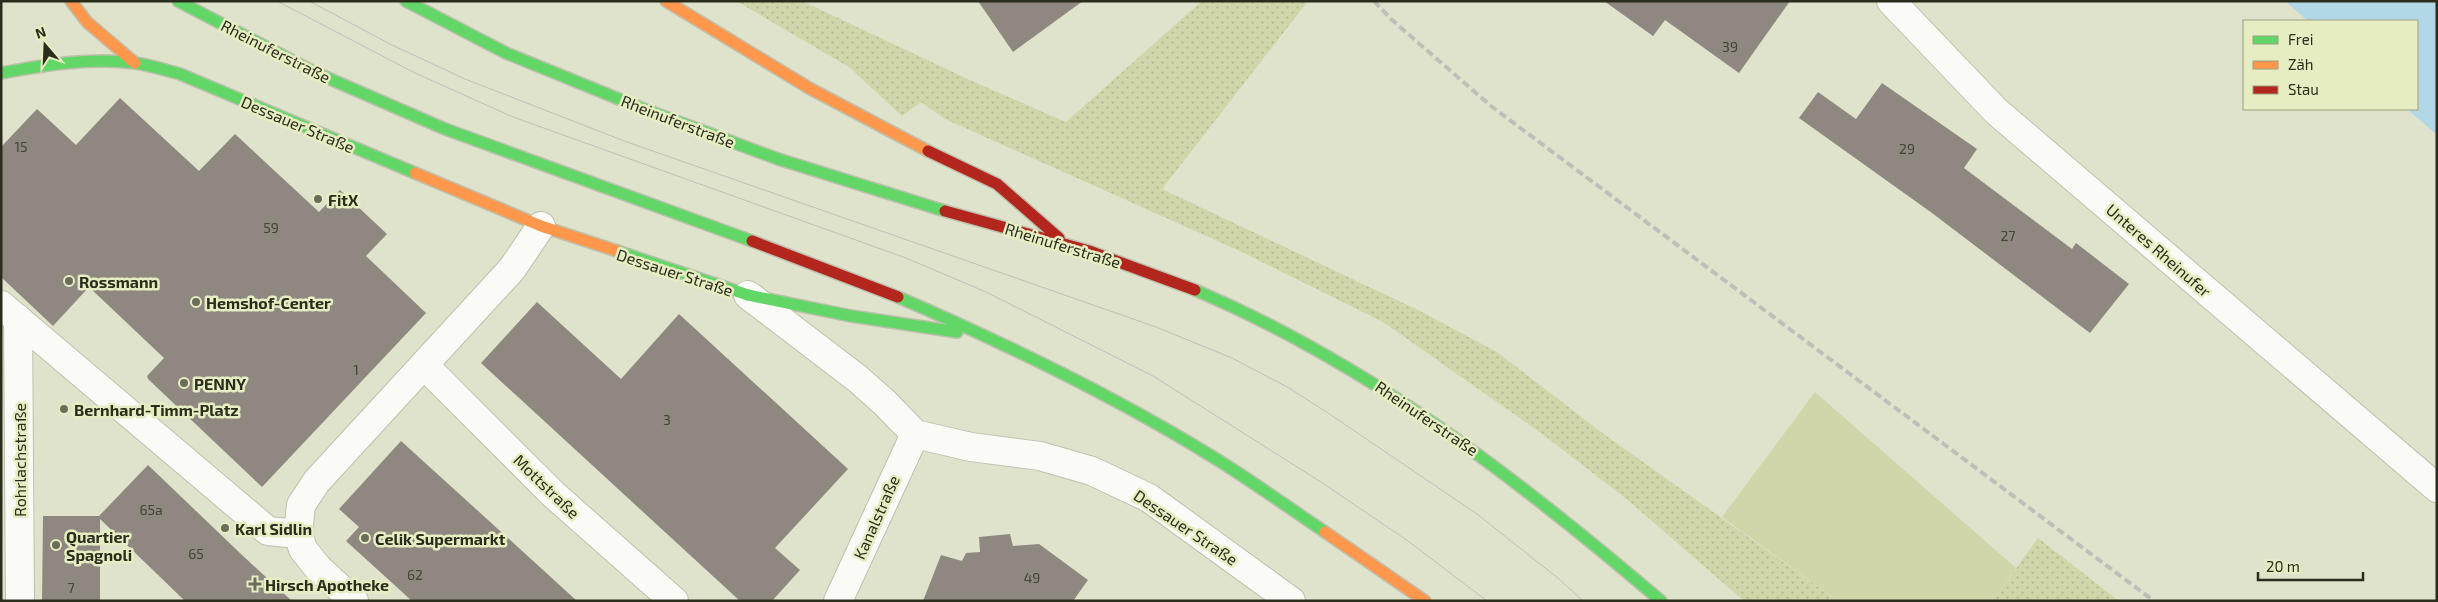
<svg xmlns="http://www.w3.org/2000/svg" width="2438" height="602" font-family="'Exo 2',sans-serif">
	<defs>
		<pattern id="grass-dots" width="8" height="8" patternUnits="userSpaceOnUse" patternTransform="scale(1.25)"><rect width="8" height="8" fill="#d0d5aa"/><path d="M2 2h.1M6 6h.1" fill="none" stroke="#b3b792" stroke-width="1.8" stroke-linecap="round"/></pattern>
	</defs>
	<rect width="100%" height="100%" fill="#e0e3cc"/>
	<g fill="url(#grass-dots)">
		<path d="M 736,1 L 802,1 L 972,81 L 1066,122 L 1202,1 L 1308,1 L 1162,189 L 1418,310 L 1497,352 L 1601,432 L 1838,601 L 1744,601 L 1629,501 L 1541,433 L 1383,322 L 1240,251 L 945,119 L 921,102 L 902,116 L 849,67 Z"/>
		<path d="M 2038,538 L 2119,601 L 1993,601 Z"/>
	</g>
	<path fill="#d0d5aa" d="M 1815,392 L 2016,568 L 1993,601 L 1838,601 L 1722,517 Z"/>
	<path fill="#b2d8e7" d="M 2285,1 L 2437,1 L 2437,135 L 2407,109 L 2417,109 L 2417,21 L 2308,21 Z"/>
	<g fill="#8e8881">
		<path d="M 978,1 L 1083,1 L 1013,52 Z"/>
		<path d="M 1604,1 L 1790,1 L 1739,73 L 1665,20 L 1653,36 Z"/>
		<path d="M 1882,83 L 1977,149 L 1964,168 L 2072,249 L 2076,243 L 2129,284 L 2090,333 L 1932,213 L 1799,118 L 1818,92 L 1856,119 Z"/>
		<path d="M 120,98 L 199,171 L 235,134 L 319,212 L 340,190 L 387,234 L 366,256 L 426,313 L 262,487 L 148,379 L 147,376 L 164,358 L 89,287 L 53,326 L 1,277 L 1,147 L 37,109 L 76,145 Z"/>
		<path d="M 537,302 L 621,379 L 679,314 L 848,469 L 775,548 L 800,570 L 772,601 L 740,601 L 481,363 Z"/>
		<path d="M 401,441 L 531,559 L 577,601 L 412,601 L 346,541 L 359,527 L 339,509 Z"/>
		<path d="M 148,465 L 242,555 L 292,601 L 185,601 L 100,519 L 100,601 L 42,601 L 43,516 L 99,516 Z"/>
		<path d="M 1010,534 L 1013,546 L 1039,544 L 1088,580 L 1073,601 L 923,601 L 941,555 L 962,561 L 966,553 L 980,552 L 979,537 Z"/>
	</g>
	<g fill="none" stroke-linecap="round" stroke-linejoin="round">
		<g stroke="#bec0ae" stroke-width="30">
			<g id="street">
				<path d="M 1891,1 L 1996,111 L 2437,488"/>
				<path d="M 748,295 L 858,379 L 885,403 L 915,434 L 971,447 L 1040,456 L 1092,471 L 1149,498 L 1291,601"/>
				<path d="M 1,305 L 268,531 L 298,534"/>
				<path d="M 18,319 L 20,601"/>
				<path d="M 425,366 L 553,494 L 674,601"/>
				<path d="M 354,601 L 318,568 L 303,549 L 298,534 L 301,505 L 317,481 L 512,269 L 541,226"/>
				<path d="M 838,601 L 915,434"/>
			</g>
		</g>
		<g stroke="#bec0ae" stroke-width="14">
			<g id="fast">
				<path d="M 178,1 L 314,72 L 445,129 L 752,241"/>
				<path d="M 406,1 L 506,53 L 641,108 L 778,159 L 945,211"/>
				<path d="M 1,73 C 45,65 90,57 135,63 C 150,65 165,70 180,74 L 415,173"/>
				<path d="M 617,251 L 748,295"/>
				<path d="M 1195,290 C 1369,364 1518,479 1661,601"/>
				<path d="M 748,295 L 851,316 L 957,332"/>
				<path d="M 898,297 C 1004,343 1109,393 1208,454 C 1248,478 1286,506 1325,532"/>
			</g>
		</g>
		<g stroke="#bec0ae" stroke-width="14">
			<g id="slow">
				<path d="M 71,1 L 87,22 L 135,63"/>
				<path d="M 666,1 L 809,88 L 928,151"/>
				<path d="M 415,173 L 541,226 L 617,251"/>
				<path d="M 1325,532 L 1425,601"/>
			</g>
		</g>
		<g stroke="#bec0ae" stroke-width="14">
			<g id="jam">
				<path d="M 928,151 L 997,184 L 1059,238"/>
				<path d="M 945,211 L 1089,251 L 1195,290"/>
				<path d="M 752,241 L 898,297"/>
			</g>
		</g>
		<use href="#street" stroke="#fafbf7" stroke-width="28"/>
		<use href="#fast" stroke="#63d668" stroke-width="11"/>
		<use href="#slow" stroke="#ff974d" stroke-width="11"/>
		<use href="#jam" stroke="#b3261e" stroke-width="11"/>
		<g stroke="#bfbfb9" stroke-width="1">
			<path d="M 277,1 L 415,73 L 513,117 L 906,258 L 986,292 L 1153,376 L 1321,482 L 1408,541 L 1487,601"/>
			<path d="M 309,1 L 392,45 L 465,79 L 627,142 L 1156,327 L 1232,358 L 1289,388 L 1328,413 L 1477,514 L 1559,579 L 1583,601"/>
		</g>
		<path stroke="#bfbfb9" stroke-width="4" stroke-dasharray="8 4" stroke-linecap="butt" d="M 1374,1 L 1392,20 L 1491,106 L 2154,601"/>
	</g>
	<g fill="#6a6d5a" stroke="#e7edc2" stroke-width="2">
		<circle cx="318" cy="199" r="5"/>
		<circle cx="69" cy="281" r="5"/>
		<circle cx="196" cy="302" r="5"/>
		<circle cx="184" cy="383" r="5"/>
		<circle cx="64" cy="409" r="5"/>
		<circle cx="225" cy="528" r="5"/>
		<circle cx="365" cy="538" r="5"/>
		<circle cx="56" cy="545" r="5"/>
		<path d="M252.5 576.5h5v5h5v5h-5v5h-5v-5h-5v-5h5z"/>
	</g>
	<g text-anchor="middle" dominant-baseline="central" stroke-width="5" stroke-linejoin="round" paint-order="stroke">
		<g font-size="14" fill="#444435">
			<text x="1730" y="46">39</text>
			<text x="21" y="146">15</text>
			<text x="1907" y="148">29</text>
			<text x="271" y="227">59</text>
			<text x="2008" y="235">27</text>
			<text x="356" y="369">1</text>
			<text x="667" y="419">3</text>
			<text x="151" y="509">65a</text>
			<text x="196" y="553">65</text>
			<text x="415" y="574">62</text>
			<text x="1032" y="577">49</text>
			<text x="71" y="587">7</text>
		</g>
		<g font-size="16" fill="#2b2d1c" stroke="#e7edc2">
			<text transform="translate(276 51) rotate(27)">Rheinuferstraße</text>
			<text transform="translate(678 121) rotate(21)">Rheinuferstraße</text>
			<text transform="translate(298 124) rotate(23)">Dessauer Straße</text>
			<text transform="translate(1063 245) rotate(17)">Rheinuferstraße</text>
			<text transform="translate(2159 250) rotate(41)">Unteres Rheinufer</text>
			<text transform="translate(675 272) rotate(18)">Dessauer Straße</text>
			<text transform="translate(1427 418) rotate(34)">Rheinuferstraße</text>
			<text transform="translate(19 460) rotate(-90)">Rohrlachstraße</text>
			<text transform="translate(547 486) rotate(44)">Mottstraße</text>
			<text transform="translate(876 517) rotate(-66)">Kanalstraße</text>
			<text transform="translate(1186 527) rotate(34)">Dessauer Straße</text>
		</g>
		<g font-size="16" font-weight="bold" fill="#2b2d1c" stroke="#e7edc2" text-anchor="start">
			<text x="328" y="199">FitX</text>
			<text x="79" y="281">Rossmann</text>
			<text x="206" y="302">Hemshof-Center</text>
			<text x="194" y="383">PENNY</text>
			<text x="74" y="409">Bernhard-Timm-Platz</text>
			<text x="235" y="528">Karl Sidlin</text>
			<text x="66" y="536">Quartier<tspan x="66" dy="18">Spagnoli</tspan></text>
			<text x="375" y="538">Celik Supermarkt</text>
			<text x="265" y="584">Hirsch Apotheke</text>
		</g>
	</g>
	<rect width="2438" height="602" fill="none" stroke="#2b2d1c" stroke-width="5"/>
	<rect x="2243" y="20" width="175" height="90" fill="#e7edc2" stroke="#9ca080"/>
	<rect x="2253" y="36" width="25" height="8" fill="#63d668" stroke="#9ca080"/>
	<text x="2288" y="45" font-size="15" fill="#2b2d1c">Frei</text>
	<rect x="2253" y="61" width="25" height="8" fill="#ff974d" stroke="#9ca080"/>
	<text x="2288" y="70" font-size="15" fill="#2b2d1c">Zäh</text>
	<rect x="2253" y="86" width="25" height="8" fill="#b3261e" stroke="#9ca080"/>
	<text x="2288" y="95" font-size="15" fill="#2b2d1c">Stau</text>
	<g transform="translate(45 45) rotate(341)" stroke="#e7edc2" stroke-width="4" paint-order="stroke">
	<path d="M0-4L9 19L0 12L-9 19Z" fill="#2b2d1c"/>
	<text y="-8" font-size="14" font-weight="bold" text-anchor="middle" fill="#2b2d1c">N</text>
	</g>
	<path d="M2258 572v8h105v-8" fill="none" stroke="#2b2d1c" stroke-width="2.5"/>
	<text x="2266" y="572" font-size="15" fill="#2b2d1c" stroke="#e7edc2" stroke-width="4" paint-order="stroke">20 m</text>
</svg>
